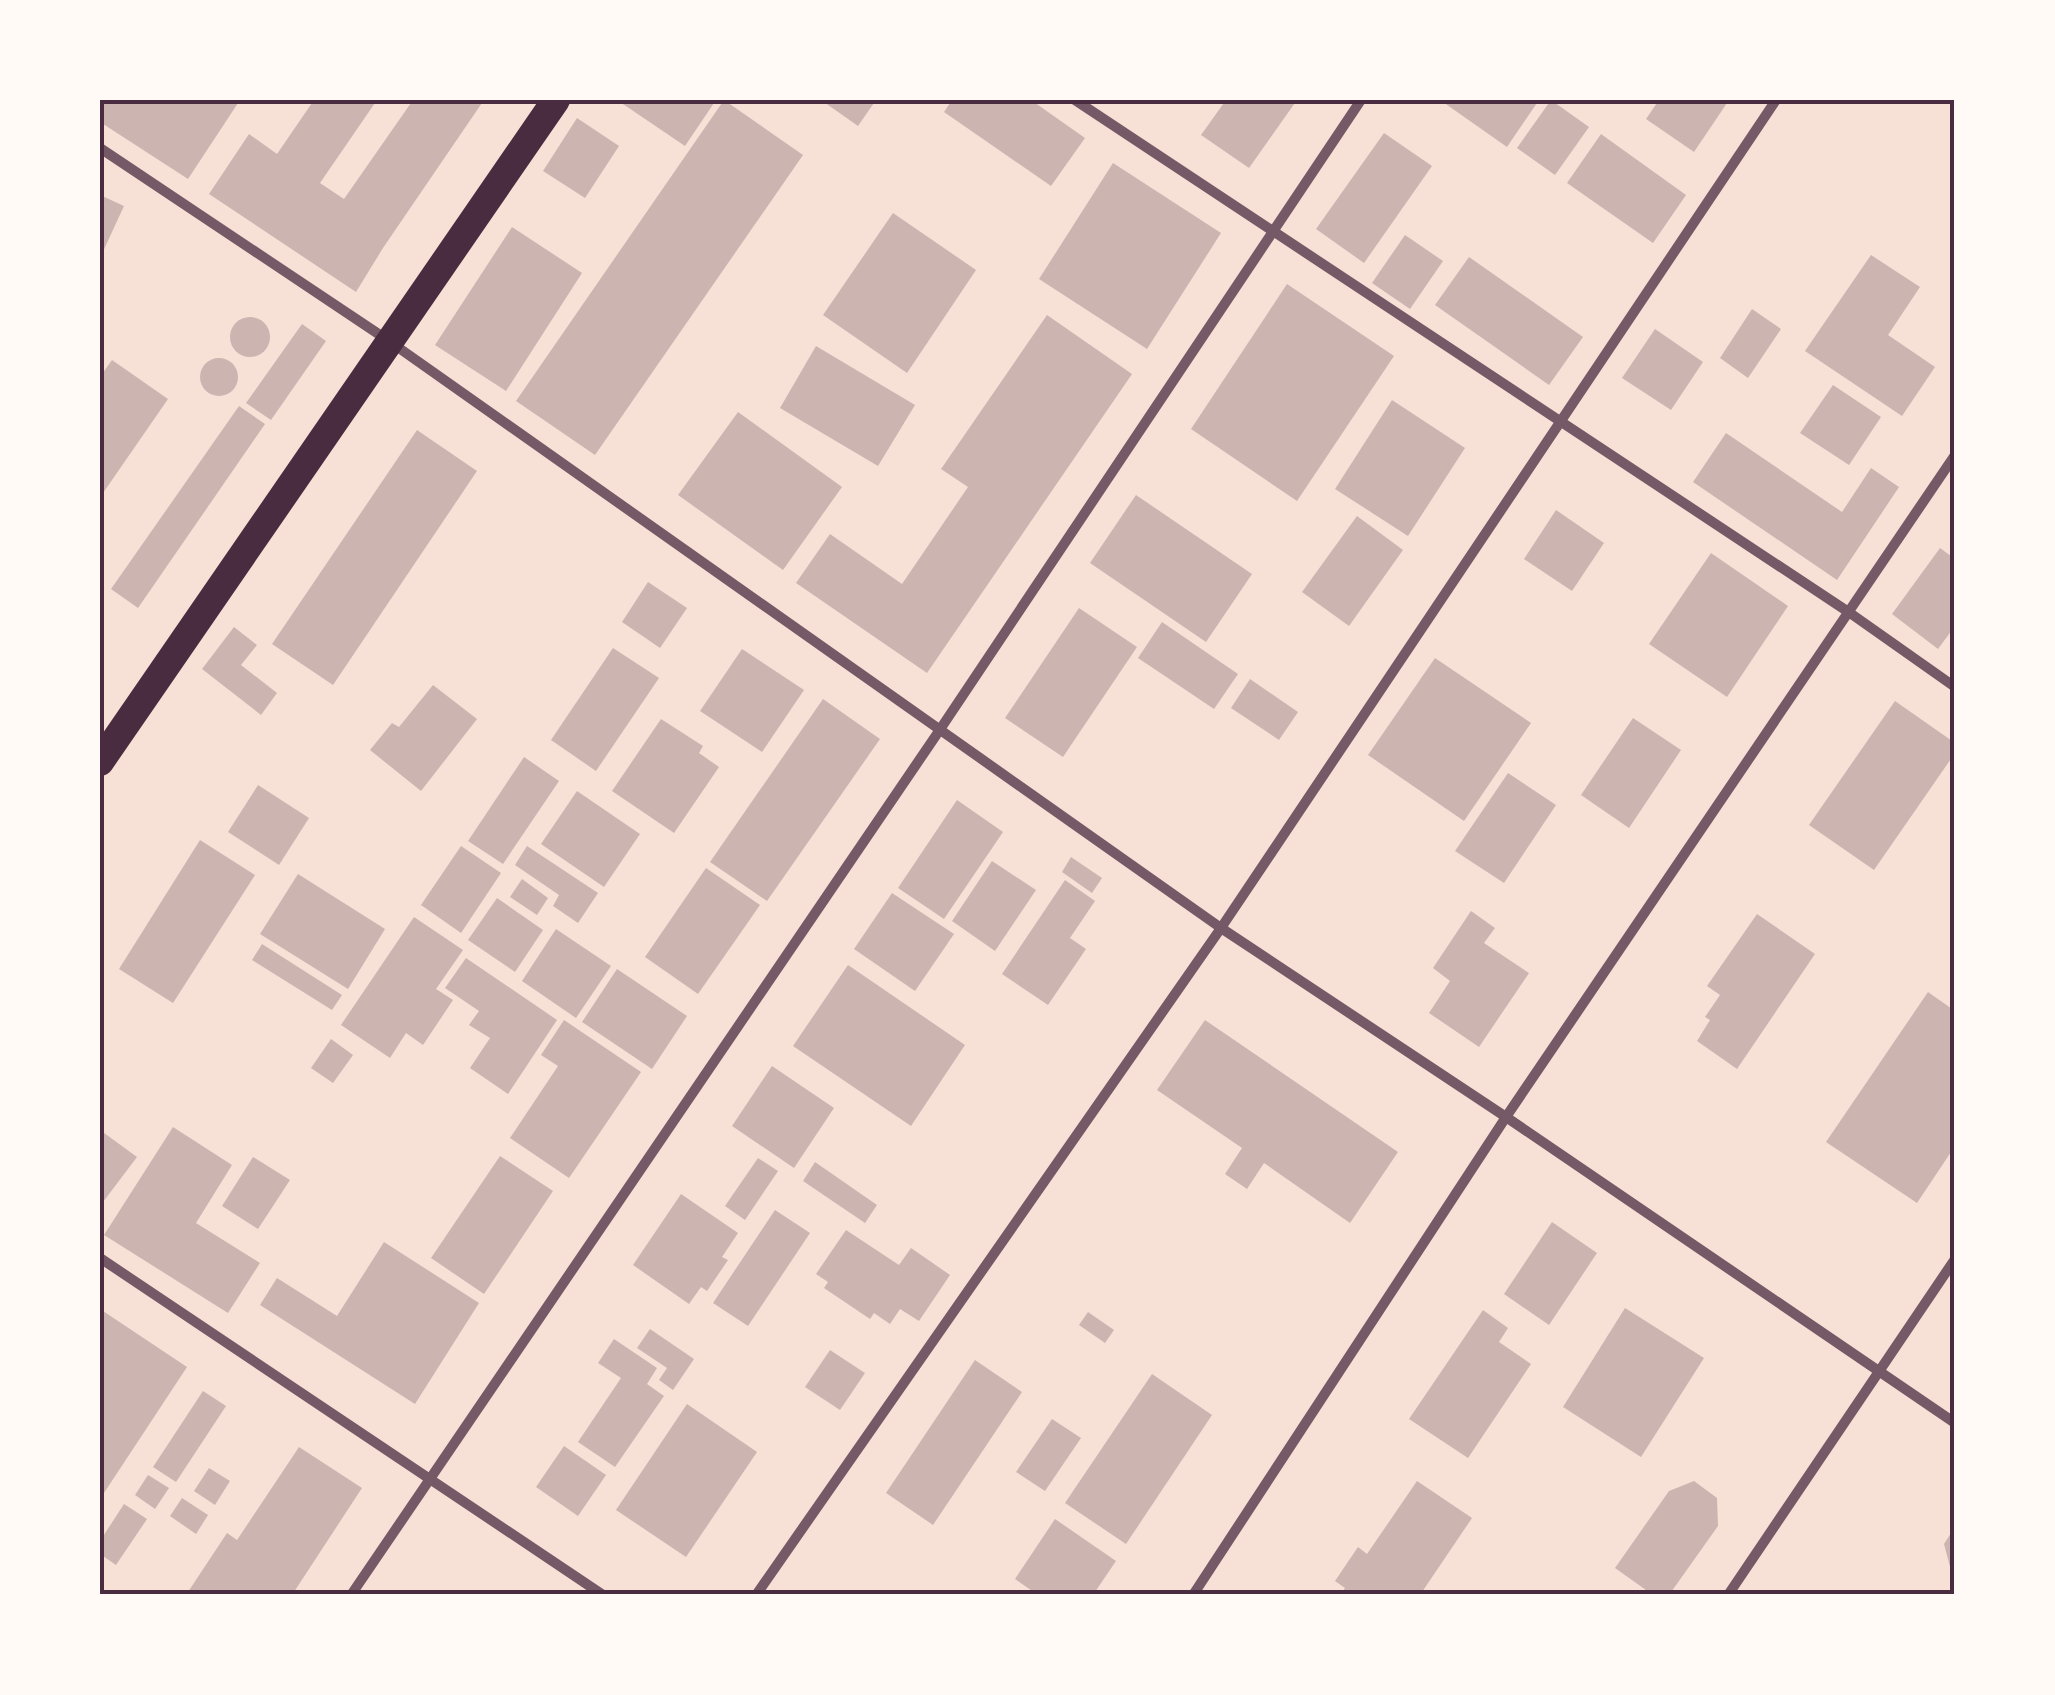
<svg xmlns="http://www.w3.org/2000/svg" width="2055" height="1695" font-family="'Titillium Web',sans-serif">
	<rect width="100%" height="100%" fill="#f7e1d7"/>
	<g fill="#ccb4b1">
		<path d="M 100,100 L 240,100 L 188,179 L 100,122 Z"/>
		<path d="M 314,100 L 377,100 L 320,183 L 344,199 L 413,100 L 484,100 L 383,248 L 356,292 L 209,194 L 249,134 L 277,154 Z"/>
		<path d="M 617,100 L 716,100 L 685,146 Z"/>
		<path d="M 724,100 L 803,155 L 595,455 L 516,401 Z"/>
		<path d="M 821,100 L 876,100 L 858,126 Z"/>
		<path d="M 952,100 L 1031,100 L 1085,138 L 1051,186 L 944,112 Z"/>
		<path d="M 1226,100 L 1297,100 L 1249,168 L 1201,135 Z"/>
		<path d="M 1440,100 L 1539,100 L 1507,147 Z"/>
		<path d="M 1551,100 L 1589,127 L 1555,175 L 1517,148 Z"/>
		<path d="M 1659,100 L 1729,100 L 1694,152 L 1646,119 Z"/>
		<path d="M 577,118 L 619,146 L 585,198 L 543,171 Z"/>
		<path d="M 1384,133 L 1432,166 L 1364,263 L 1316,229 Z"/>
		<path d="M 1601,134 L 1686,195 L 1653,243 L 1567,183 Z"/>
		<path d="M 1113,163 L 1221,233 L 1147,349 L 1039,279 Z"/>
		<path d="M 100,195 L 124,206 L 100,258 Z"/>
		<path d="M 893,213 L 976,270 L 907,373 L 823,315 Z"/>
		<path d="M 512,227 L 582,273 L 506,391 L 435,345 Z"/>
		<path d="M 1405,235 L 1443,261 L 1410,309 L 1372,283 Z"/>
		<path d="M 1871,255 L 1920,287 L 1888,335 L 1935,367 L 1902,416 L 1805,351 Z"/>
		<path d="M 1469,257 L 1583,337 L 1549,385 L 1435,305 Z"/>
		<path d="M 1287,284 L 1394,356 L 1297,501 L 1191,429 Z"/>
		<path d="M 1752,309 L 1781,329 L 1748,378 L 1720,358 Z"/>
		<path d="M 1047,315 L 1132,374 L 927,673 L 796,583 L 830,534 L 902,584 L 968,487 L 941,469 Z"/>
		<circle cx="250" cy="337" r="20"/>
		<path d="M 302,324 L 326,341 L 271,420 L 246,403 Z"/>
		<path d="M 1655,329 L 1703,362 L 1671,410 L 1622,378 Z"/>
		<path d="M 816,346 L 915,405 L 878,466 L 780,408 Z"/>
		<circle cx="219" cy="377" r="19"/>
		<path d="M 112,360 L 168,399 L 103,493 L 100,491 L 100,377 Z"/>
		<path d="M 1833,385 L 1881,417 L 1849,465 L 1800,433 Z"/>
		<path d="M 1392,400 L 1465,448 L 1408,536 L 1335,489 Z"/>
		<path d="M 239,406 L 265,424 L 138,608 L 111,589 Z"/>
		<path d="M 738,412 L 842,487 L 783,570 L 678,495 Z"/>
		<path d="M 417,430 L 477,471 L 333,685 L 272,644 Z"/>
		<path d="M 1726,433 L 1842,512 L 1871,468 L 1899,487 L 1837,580 L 1693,482 Z"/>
		<path d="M 1136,495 L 1252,574 L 1206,642 L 1090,563 Z"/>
		<path d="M 1556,510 L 1604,543 L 1572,591 L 1524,559 Z"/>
		<path d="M 1357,516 L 1403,550 L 1349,626 L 1302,592 Z"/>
		<path d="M 1940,548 L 1955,559 L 1955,626 L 1938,649 L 1892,614 Z"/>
		<path d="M 1711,553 L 1788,606 L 1727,697 L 1649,644 Z"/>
		<path d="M 648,582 L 687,608 L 660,648 L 622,622 Z"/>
		<path d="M 1079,608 L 1137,647 L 1063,757 L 1005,718 Z"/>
		<path d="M 1162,622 L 1238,674 L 1214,709 L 1138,658 Z"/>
		<path d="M 234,627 L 257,645 L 241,665 L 277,693 L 261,715 L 202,669 Z"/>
		<path d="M 613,648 L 659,678 L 596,771 L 551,740 Z"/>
		<path d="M 742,649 L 804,690 L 762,752 L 700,711 Z"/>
		<path d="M 1435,658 L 1531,723 L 1464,821 L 1368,755 Z"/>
		<path d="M 1250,679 L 1298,712 L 1279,740 L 1231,708 Z"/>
		<path d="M 433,685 L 477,719 L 421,791 L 370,750 L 392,723 L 399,727 Z"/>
		<path d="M 823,699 L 880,739 L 767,901 L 710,862 Z"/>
		<path d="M 1895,701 L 1955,743 L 1955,753 L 1874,870 L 1809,825 Z"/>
		<path d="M 1633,718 L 1681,750 L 1629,828 L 1581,795 Z"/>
		<path d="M 661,719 L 703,746 L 699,753 L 719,767 L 674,833 L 612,791 Z"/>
		<path d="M 524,757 L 559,781 L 503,864 L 468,841 Z"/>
		<path d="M 1508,773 L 1556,805 L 1504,883 L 1455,851 Z"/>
		<path d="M 258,785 L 309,818 L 279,865 L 228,832 Z"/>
		<path d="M 577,791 L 640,834 L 604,887 L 541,844 Z"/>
		<path d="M 957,800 L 1003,832 L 944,919 L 898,888 Z"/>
		<path d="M 200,840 L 255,875 L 173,1003 L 119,969 Z"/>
		<path d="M 461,846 L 501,873 L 461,933 L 421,905 Z"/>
		<path d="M 527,846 L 598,893 L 578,923 L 553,906 L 559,895 L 515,865 Z"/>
		<path d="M 1071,857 L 1102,878 L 1092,893 L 1062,872 Z"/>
		<path d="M 992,861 L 1036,890 L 995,951 L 952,921 Z"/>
		<path d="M 706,868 L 760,905 L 698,994 L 645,957 Z"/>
		<path d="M 298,874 L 385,929 L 348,989 L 260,934 Z"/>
		<path d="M 522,879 L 548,898 L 537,915 L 510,897 Z"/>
		<path d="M 1065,880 L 1095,901 L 1070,938 L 1086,949 L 1048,1005 L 1002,974 Z"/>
		<path d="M 892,893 L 954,934 L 915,991 L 854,949 Z"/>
		<path d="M 497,898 L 543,930 L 515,972 L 468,940 Z"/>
		<path d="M 1471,911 L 1495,928 L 1484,943 L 1529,973 L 1479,1047 L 1429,1013 L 1450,981 L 1433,968 Z"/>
		<path d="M 1757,914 L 1815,954 L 1737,1069 L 1697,1041 L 1710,1020 L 1705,1017 L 1720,995 L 1707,986 Z"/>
		<path d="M 414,917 L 463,950 L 436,989 L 453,1000 L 423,1045 L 406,1033 L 390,1058 L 341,1025 Z"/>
		<path d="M 556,929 L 611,966 L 576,1018 L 522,981 Z"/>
		<path d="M 262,944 L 342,995 L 332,1010 L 252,960 Z"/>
		<path d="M 466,958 L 557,1020 L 508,1094 L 470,1068 L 490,1038 L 469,1025 L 479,1011 L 445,988 Z"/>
		<path d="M 848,965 L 965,1045 L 911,1126 L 793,1046 Z"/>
		<path d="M 617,969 L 687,1016 L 652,1069 L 582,1022 Z"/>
		<path d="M 1928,992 L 1955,1011 L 1955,1146 L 1917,1203 L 1826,1142 Z"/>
		<path d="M 564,1020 L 641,1072 L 569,1178 L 510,1138 L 558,1066 L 541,1055 Z"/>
		<path d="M 1205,1020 L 1398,1152 L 1350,1223 L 1264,1163 L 1247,1189 L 1225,1174 L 1242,1148 L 1157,1090 Z"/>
		<path d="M 331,1039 L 353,1055 L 333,1083 L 311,1068 Z"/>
		<path d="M 772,1066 L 834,1108 L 794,1168 L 732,1126 Z"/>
		<path d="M 173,1127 L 232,1165 L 196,1223 L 260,1263 L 228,1313 L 104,1235 Z"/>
		<path d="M 100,1130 L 137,1157 L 100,1206 Z"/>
		<path d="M 500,1156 L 553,1191 L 484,1294 L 431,1258 Z"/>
		<path d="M 253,1157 L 290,1180 L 258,1229 L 222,1206 Z"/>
		<path d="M 758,1158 L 778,1171 L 745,1220 L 725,1206 Z"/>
		<path d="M 815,1162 L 877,1205 L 865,1223 L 803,1181 Z"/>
		<path d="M 681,1194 L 738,1233 L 722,1257 L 728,1260 L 707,1291 L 701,1287 L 689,1304 L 633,1265 Z"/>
		<path d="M 775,1210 L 810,1233 L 748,1326 L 713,1303 Z"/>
		<path d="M 1552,1222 L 1597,1253 L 1549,1325 L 1504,1294 Z"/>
		<path d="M 846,1230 L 899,1265 L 911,1248 L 950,1275 L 919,1321 L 900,1309 L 890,1324 L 874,1313 L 870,1319 L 824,1288 L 828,1282 L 816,1274 Z"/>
		<path d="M 384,1242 L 479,1303 L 415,1404 L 260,1305 L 277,1278 L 337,1316 Z"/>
		<path d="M 1625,1308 L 1704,1358 L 1641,1457 L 1563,1407 Z"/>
		<path d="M 100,1309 L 187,1367 L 100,1499 Z"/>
		<path d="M 1483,1310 L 1508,1328 L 1499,1342 L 1531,1364 L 1468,1458 L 1409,1419 Z"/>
		<path d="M 1088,1312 L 1114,1330 L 1105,1343 L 1079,1325 Z"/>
		<path d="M 650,1329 L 694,1359 L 673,1390 L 659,1380 L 667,1368 L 637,1348 Z"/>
		<path d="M 614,1339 L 657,1368 L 647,1384 L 664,1396 L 615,1467 L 578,1442 L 621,1378 L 598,1363 Z"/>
		<path d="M 830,1350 L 865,1373 L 840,1410 L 805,1387 Z"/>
		<path d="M 975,1360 L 1022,1392 L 933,1525 L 886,1493 Z"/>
		<path d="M 1152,1374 L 1212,1415 L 1126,1544 L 1065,1503 Z"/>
		<path d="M 203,1391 L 226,1406 L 176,1482 L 153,1467 Z"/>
		<path d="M 687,1404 L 757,1452 L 686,1557 L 616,1510 Z"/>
		<path d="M 1052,1419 L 1081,1438 L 1045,1491 L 1016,1472 Z"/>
		<path d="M 564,1446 L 606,1475 L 578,1516 L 536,1487 Z"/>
		<path d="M 299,1447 L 362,1488 L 292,1595 L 186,1595 L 227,1533 L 237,1540 Z"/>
		<path d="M 209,1468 L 230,1481 L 215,1505 L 194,1491 Z"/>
		<path d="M 148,1475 L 169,1488 L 155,1509 L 135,1495 Z"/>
		<path d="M 1417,1481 L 1472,1518 L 1420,1595 L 1340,1595 L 1345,1588 L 1335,1581 L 1358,1547 L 1367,1554 Z"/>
		<path d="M 1694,1481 L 1717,1498 L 1718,1526 L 1669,1595 L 1653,1595 L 1615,1568 L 1669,1491 Z"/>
		<path d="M 182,1498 L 208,1515 L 196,1534 L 170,1516 Z"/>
		<path d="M 124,1504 L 147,1519 L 116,1565 L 100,1554 L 100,1541 Z"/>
		<path d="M 1055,1519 L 1116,1561 L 1093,1595 L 1038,1595 L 1015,1579 Z"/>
		<path d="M 1955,1527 L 1955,1582 L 1954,1582 L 1944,1544 Z"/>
	</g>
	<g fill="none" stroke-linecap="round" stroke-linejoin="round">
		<g stroke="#755966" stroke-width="10">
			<path d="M 1075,100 L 1850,613 L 1955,687"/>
			<path d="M 100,148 L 389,341 L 1221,928 L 1506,1117 L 1955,1423"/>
			<path d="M 100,1258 L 603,1595"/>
			<path d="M 351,1595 L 939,731 L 1361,100"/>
			<path d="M 756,1595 L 1221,928 L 1776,100"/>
			<path d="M 1193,1595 L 1506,1117 L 1955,455"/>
			<path d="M 1728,1595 L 1955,1259"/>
		</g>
		<path stroke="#4a2c40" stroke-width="28" d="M 100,762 L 556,100"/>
	</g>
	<rect width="2055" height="1695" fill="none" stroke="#fffaf5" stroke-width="205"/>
	<rect x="102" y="102" width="1850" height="1490" fill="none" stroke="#4a2c40" stroke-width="4"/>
</svg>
